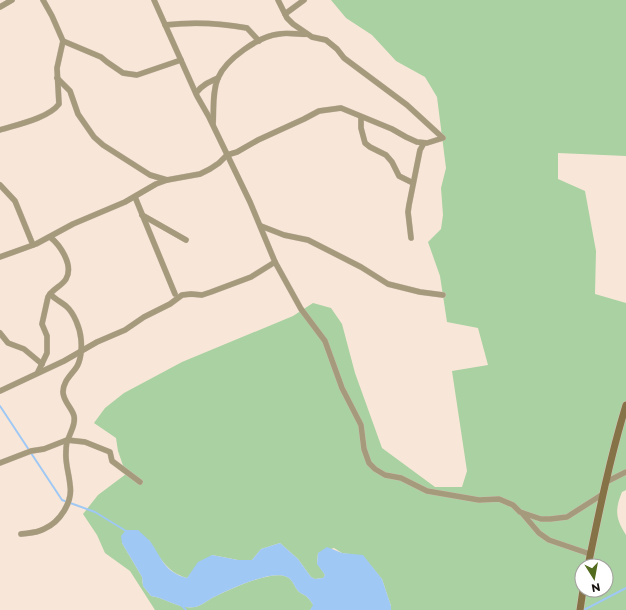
<svg xmlns="http://www.w3.org/2000/svg" width="626" height="610" font-family="Montserrat,sans-serif">
	<rect width="100%" height="100%" fill="#f8e7d8"/>
	<path fill="#a9d1a1" fill-rule="evenodd" d="M 331,0 L 626,0 L 626,156 L 558,153 L 558,179 L 585,191 L 596,251 L 595,294 L 626,303 L 626,490 L 622,492 C 615,509 615,518 626,535 L 626,610 L 391,610 L 391,606 L 382,579 L 363,556 L 342,553 L 334,548 L 318,553 L 317,563 L 325,575 L 323,578 L 315,579 L 311,577 L 298,559 L 280,543 L 261,549 L 252,560 L 238,560 L 212,555 L 192,572 L 187,578 C 166,572 160,557 149,540 L 122,543 L 142,577 L 143,586 L 151,596 C 166,598 180,610 195,607 C 201,606 208,600 214,597 C 229,590 272,569 287,577 C 293,580 294,586 298,591 C 301,594 306,595 308,598 C 310,600 312,603 314,606 L 310,610 L 155,610 L 130,571 L 105,553 L 97,535 L 83,514 L 98,495 L 126,474 L 118,451 L 116,438 L 94,423 L 105,408 L 124,393 L 182,362 L 293,316 L 313,303 L 331,308 L 342,324 L 355,373 L 382,448 L 435,487 L 462,487 L 467,471 L 452,371 L 488,365 L 478,328 L 447,322 L 440,276 L 428,242 L 441,229 L 443,215 L 441,188 L 446,168 L 437,97 L 425,77 L 396,61 L 372,35 L 346,18 ZM 582,566 L 606,566 L 606,590 L 582,590 Z"/>
	<path fill="#9fc8f4" d="M 126,530 L 138,530 C 142,534 146,537 150,541 C 162,558 164,572 187,578 L 198,562 L 212,555 L 238,560 L 252,560 L 261,549 L 280,543 L 298,559 L 311,577 L 315,579 L 323,578 L 325,575 L 317,564 L 318,553 L 327,547 L 342,553 L 363,555 L 382,579 L 391,606 L 391,610 L 310,610 L 313,605 C 312,603 310,600 308,598 C 306,595 301,594 298,591 C 294,586 293,580 287,577 C 272,569 228,590 214,597 C 208,600 201,606 195,607 C 180,610 166,598 151,596 L 143,586 L 142,577 L 122,543 L 121,536 Z"/>
	<g fill="none" stroke-linecap="round" stroke-linejoin="round">
		<g stroke="#9fc8f4" stroke-width="2">
			<path d="M 0,406 L 62,500 L 95,512 L 126,531"/>
			<path d="M 181,605 L 186,610"/>
			<path d="M 584,610 L 626,588"/>
		</g>
		<g stroke="#d4c5b8" stroke-width="6">
			<g id="street">
				<path d="M 154,0 L 197,96 L 209,117 L 250,202 L 275,262 L 301,309 L 325,341 L 342,388 L 361,425 L 364,449 L 369,463 L 375,469 L 385,475 L 401,478 L 427,491 L 479,500 L 499,499 L 513,505 L 520,512 L 541,519 L 550,519 L 567,517 L 603,494"/>
				<path d="M 0,7 L 12,0"/>
				<path d="M 285,14 L 304,0"/>
				<path d="M 165,25 C 192,22 220,23 247,28 L 259,41"/>
				<path d="M 63,41 L 101,57 L 107,62 L 123,73 L 137,75 L 181,60"/>
				<path d="M 57,78 L 70,91 L 78,114 L 94,137 L 103,145 L 150,175 L 167,180"/>
				<path d="M 196,93 C 202,85 209,82 218,78"/>
				<path d="M 361,117 L 361,128 L 365,143 L 370,147 L 386,155 L 392,162 L 399,176 L 413,183"/>
				<path d="M 213,124 C 214,109 212,92 218,78 C 226,59 259,36 279,34 C 289,32 298,35 307,34"/>
				<path d="M 0,130 C 16,125 49,118 59,104 L 57,68 L 63,41 L 52,16 L 43,0"/>
				<path d="M 0,185 L 15,201 L 33,245"/>
				<path d="M 135,197 L 175,294"/>
				<path d="M 142,215 L 186,240"/>
				<path d="M 261,226 L 284,235 L 308,240 L 361,267 L 388,284 L 420,292 L 443,295"/>
				<path d="M 411,238 L 408,212 L 409,205 L 420,150 L 424,143"/>
				<path d="M 0,257 L 36,244 L 73,224 L 125,202 L 156,184 L 167,180 L 200,174 L 210,169 L 219,163 L 227,155 L 237,152 L 258,140 L 304,119 L 319,111 L 341,108 L 392,129 L 406,137 L 417,142 L 427,143 L 443,138 L 407,105 L 344,58 L 337,49 L 326,40 L 312,37 L 293,24 L 287,18 L 278,0"/>
				<path d="M 0,333 L 8,343 L 24,349 L 42,364"/>
				<path d="M 38,372 L 47,353 L 47,336 L 42,324 L 48,297 C 52,289 62,286 66,279 C 74,265 60,245 50,237"/>
				<path d="M 0,391 L 64,361 L 97,342 L 125,330 L 144,317 L 170,304 L 182,295 L 191,294 L 202,295 L 211,292 L 251,277 L 275,262"/>
				<path d="M 0,463 L 31,451 L 44,449 L 67,440 L 85,442 L 110,452 L 112,461 L 140,482"/>
				<path d="M 606,482 L 626,472"/>
				<path d="M 522,513 L 539,533 L 549,540 L 590,554"/>
				<path d="M 21,534 C 28,533 37,533 44,529 C 60,522 73,502 70,485 C 69,473 65,463 66,452 C 66,448 66,443 68,440 C 70,432 76,425 74,416 C 72,408 63,401 63,392 C 63,382 70,376 76,368 C 81,361 82,348 81,339 C 80,328 74,313 66,306 C 61,302 55,299 50,294"/>
			</g>
		</g>
		<g stroke="#d4c5b8" stroke-width="8">
			<g id="secondary">
				<path d="M 588,566 C 599,512 610,458 626,405"/>
				<path d="M 580,610 L 583,590"/>
			</g>
		</g>
		<use href="#street" stroke="#a69a7d" stroke-width="5.5"/>
		<use href="#secondary" stroke="#857247" stroke-width="7"/>
	</g>
	<g transform="translate(594 578) rotate(169)"><circle r="19" fill="#ffffff" stroke="#a2a09e"/>
	<path d="M0-3L7 15L0 10L-7 15Z" fill="#526b1d"/>
	<text y="-6" font-size="11" font-weight="bold" text-anchor="middle" fill="#17120d">N</text>
	</g>
</svg>
